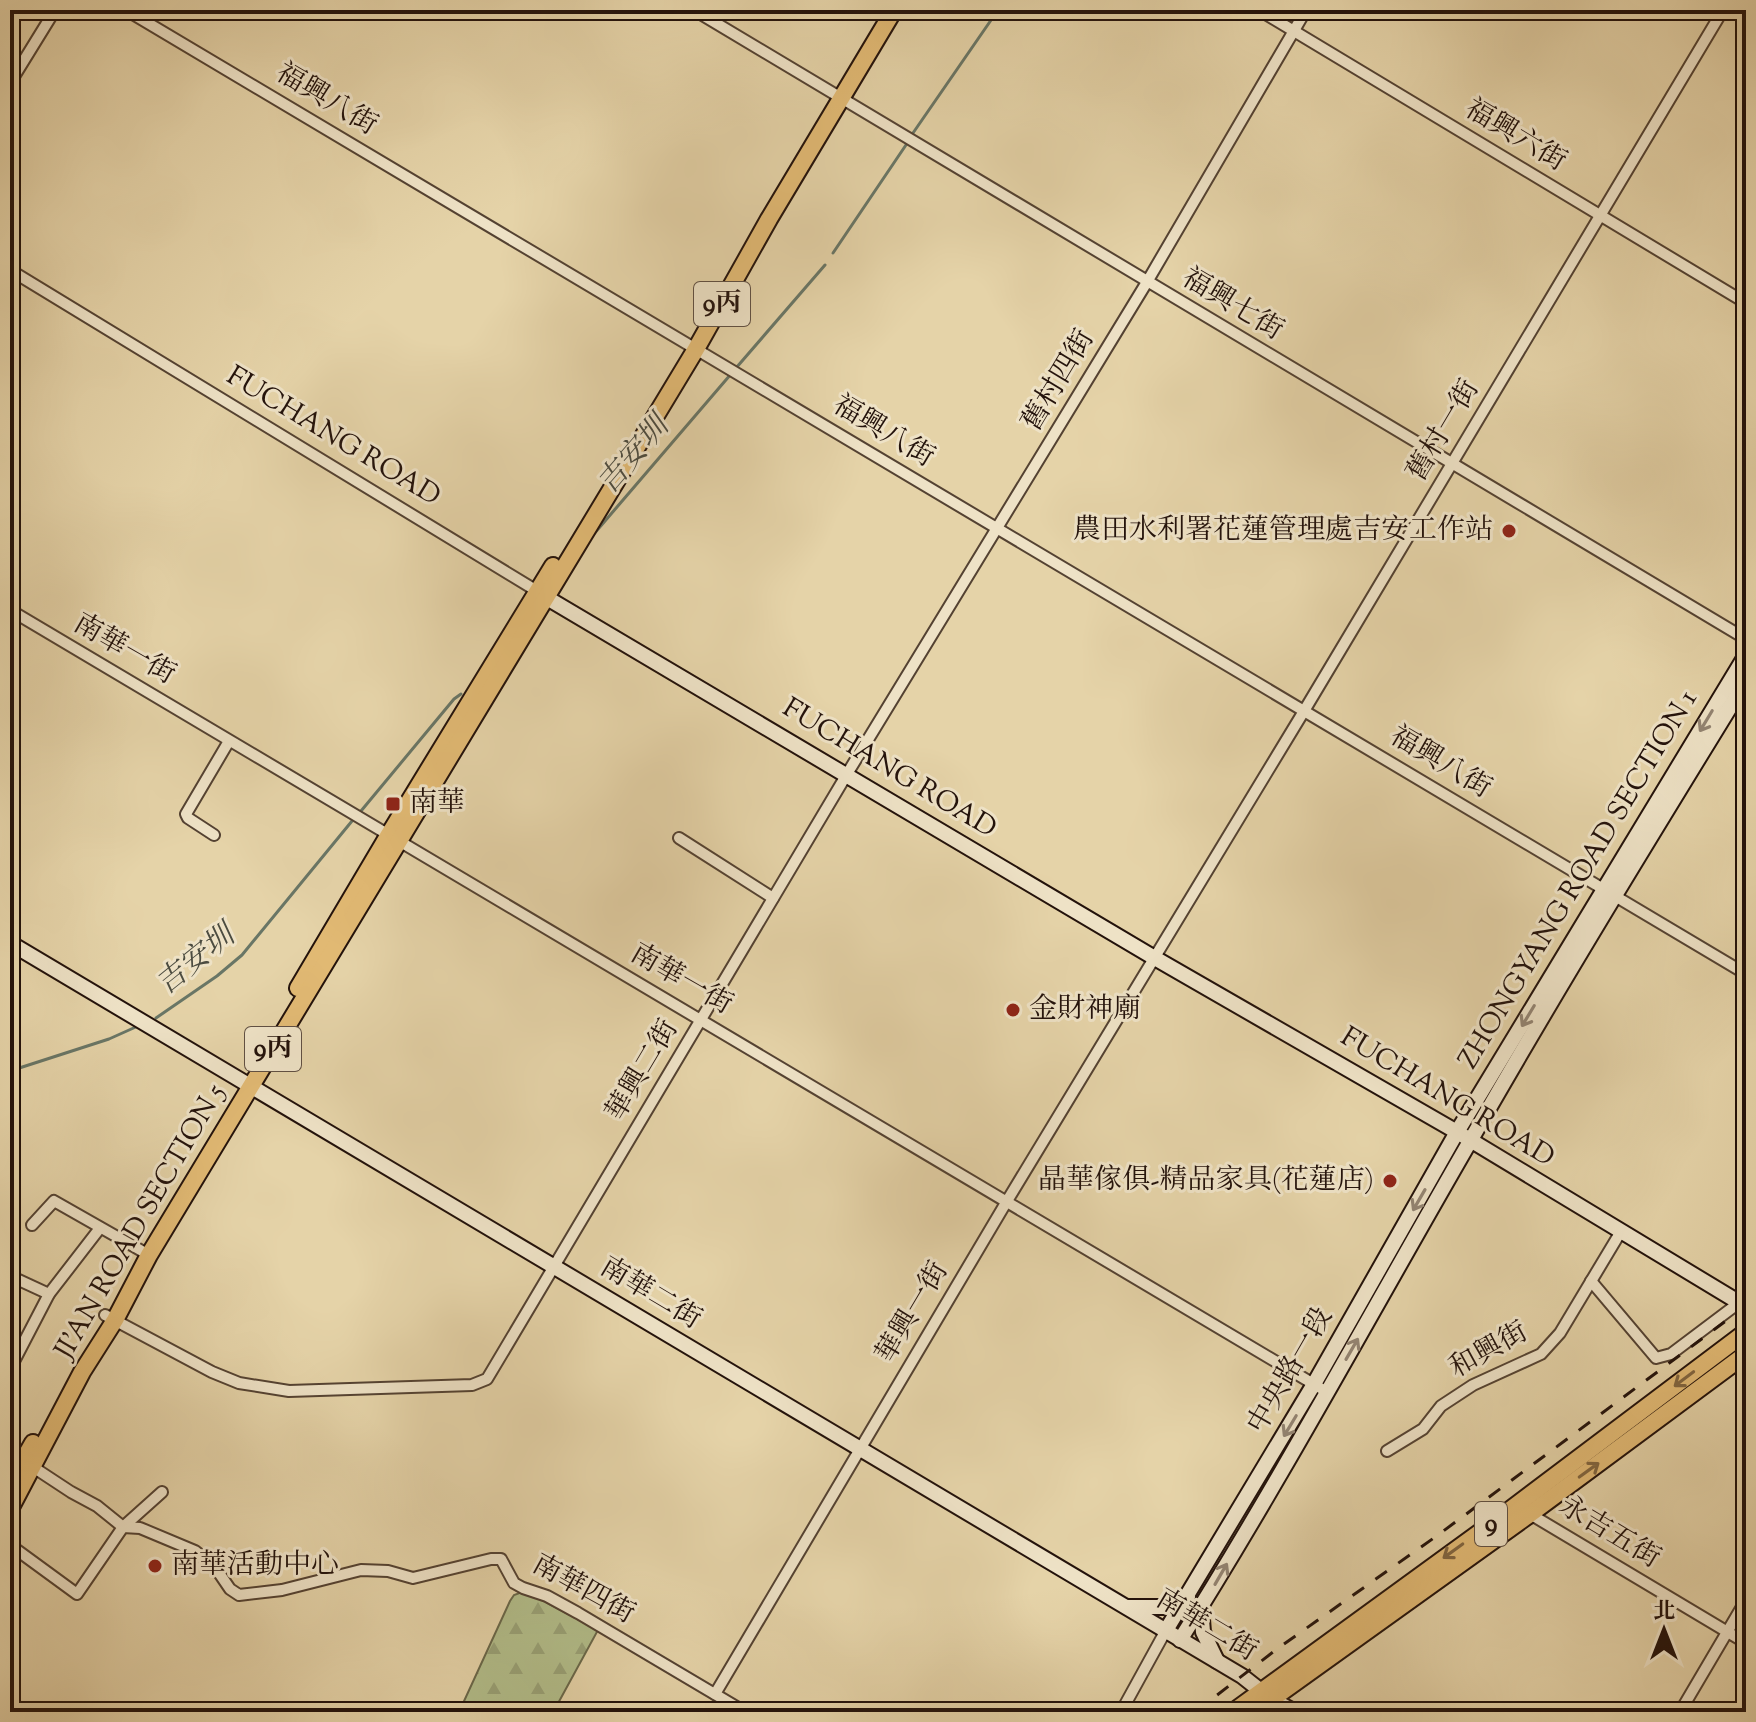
<svg xmlns="http://www.w3.org/2000/svg" width="1756" height="1722" font-family="'Sorts Mill Goudy','Noto Serif TC',serif">
	<defs>
		<pattern id="forest-firs" width="22" height="20" patternUnits="userSpaceOnUse" patternTransform="scale(2)"><rect width="22" height="20" fill="#b2bd8a"/><path d="M5 1l3.5 6h-7zM16 11l3.5 6h-7z" fill="#99a176"/></pattern>
	</defs>
	<rect width="100%" height="100%" fill="#e5d3a8"/>
	<filter id="stains"><feTurbulence type="fractalNoise" baseFrequency=".0025" numOctaves="4"/><feColorMatrix values="0 0 0 0 .2 0 0 0 0 .09 0 0 0 0 .02 0 0 0 .5 -.17"/></filter>
	<radialGradient id="worn" r=".72"><stop offset=".6" stop-color="#630" stop-opacity="0"/><stop offset="1" stop-color="#630" stop-opacity=".3"/></radialGradient>
	<path fill="url(#forest-firs)" stroke="#6a684a" stroke-width="2" d="M 525,1591 L 598,1630 L 556,1707 L 509,1712 L 459,1712 L 510,1601 L 514,1595 Z"/>
	<g fill="none" stroke-linecap="round" stroke-linejoin="round">
		<g stroke="#697666" stroke-width="3">
			<path d="M 913,133 L 998,10"/>
			<path d="M 833,253 L 908,142"/>
			<path d="M 736,368 L 825,265"/>
			<path d="M 593,535 L 731,374"/>
			<path d="M 361,811 L 454,699 L 461,694"/>
			<path d="M 156,1018 L 217,976 L 242,955 L 352,821"/>
			<path d="M 10,1071 L 109,1039 L 138,1026"/>
		</g>
		<g stroke="#544232" stroke-width="14">
			<g id="street">
				<path d="M 126,10 L 1746,974"/>
				<path d="M 694,10 L 1746,639"/>
				<path d="M 1259,10 L 1746,303"/>
				<path d="M 10,83 L 55,10"/>
				<path d="M 10,270 L 537,591"/>
				<path d="M 10,610 L 1327,1392"/>
				<path d="M 214,835 L 188,818 L 186,814 L 229,741"/>
				<path d="M 679,838 L 773,898"/>
				<path d="M 32,1225 L 54,1201 L 149,1255"/>
				<path d="M 10,1276 L 49,1294"/>
				<path d="M 1591,1281 L 1656,1358 L 1671,1354 L 1744,1299"/>
				<path d="M 105,1315 L 212,1372 L 239,1383 L 289,1391 L 472,1385 L 487,1379 L 847,774 L 1147,282 L 1306,10"/>
				<path d="M 10,1369 L 49,1294 L 100,1228"/>
				<path d="M 1387,1451 L 1423,1429 L 1441,1406 L 1473,1385 L 1541,1354 L 1560,1333 L 1620,1233"/>
				<path d="M 10,1458 L 33,1467 L 71,1492 L 97,1506 L 123,1527 L 140,1528 L 195,1551 L 215,1567 L 230,1589 L 239,1595 L 282,1590 L 361,1570 L 388,1571 L 413,1578 L 491,1559 L 501,1559 L 514,1583 L 523,1588 L 547,1596 L 578,1613 L 745,1712"/>
				<path d="M 1530,1514 L 1746,1643"/>
				<path d="M 10,1545 L 77,1594 L 123,1527 L 162,1492"/>
				<path d="M 715,1694 L 1007,1201 L 1304,711 L 1723,10"/>
				<path d="M 1121,1712 L 1165,1632"/>
				<path d="M 1680,1712 L 1746,1600"/>
			</g>
		</g>
		<g stroke="#23120b" stroke-width="18">
			<g id="secondary">
				<path d="M 537,592 L 1153,957 L 1457,1132 L 1740,1303 L 1746,1304"/>
				<path d="M 10,943 L 1242,1676 L 1271,1699 L 1295,1712"/>
				<path d="M 1127,1607 L 1164,1607 L 1188,1597"/>
				<path d="M 1201,1607 L 1203,1632 L 1217,1661"/>
				<path d="M 1165,1632 L 1314,1384 L 1457,1132 L 1746,655"/>
				<path d="M 1180,1640 C 1282,1478 1373,1309 1469,1143 C 1558,987 1652,834 1746,681"/>
			</g>
		</g>
		<g stroke="#23120b" stroke-width="20">
			<g id="primary">
				<path d="M 298,988 L 388,836 L 553,566"/>
				<path d="M 10,1483 L 33,1443"/>
				<path d="M 10,1509 L 82,1372 L 115,1320 L 149,1255 L 696,349 L 769,219 L 894,10"/>
				<path d="M 1233,1712 L 1490,1525 L 1746,1332"/>
				<path d="M 1254,1712 L 1530,1514 L 1746,1354"/>
			</g>
		</g>
		<use href="#street" stroke="#eee2c6" stroke-width="10"/>
		<use href="#secondary" stroke="#eee2c6" stroke-width="14"/>
		<use href="#primary" stroke="#e2ba74" stroke-width="16"/>
		<path stroke="#23120b" stroke-width="3" stroke-dasharray="14 14" stroke-linecap="butt" d="M 1195,1712 L 1277,1649 L 1438,1535 L 1746,1306"/>
	</g>
	<defs><path id="oneway-shaft" d="M-6 0H5M1.5-3L5.5 0L1.5 3" fill="none" stroke-width="1.6" stroke-linecap="round" stroke-linejoin="round" transform="scale(2)"/></defs>
	<g stroke="#938472">
		<use href="#oneway-shaft" transform="translate(1706 721) rotate(121)"/>
		<use href="#oneway-shaft" transform="translate(1528 1016) rotate(121)"/>
		<use href="#oneway-shaft" transform="translate(1419 1200) rotate(120)"/>
		<use href="#oneway-shaft" transform="translate(1352 1349) rotate(-60)"/>
		<use href="#oneway-shaft" transform="translate(1290 1426) rotate(121)"/>
		<use href="#oneway-shaft" transform="translate(1221 1574) rotate(-60)"/>
	</g>
	<g stroke="#826640">
		<use href="#oneway-shaft" transform="translate(1684 1379) rotate(143)"/>
		<use href="#oneway-shaft" transform="translate(1589 1470) rotate(-36)"/>
		<use href="#oneway-shaft" transform="translate(1453 1551) rotate(144)"/>
	</g>
	<g fill="#8f2418" stroke="#eee2c6" stroke-width="3">
		<circle cx="1509" cy="531" r="8"/>
		<rect x="385" y="796" width="16" height="16" rx="4"/>
		<circle cx="1013" cy="1010" r="8"/>
		<circle cx="1390" cy="1181" r="8"/>
		<circle cx="155" cy="1566" r="8"/>
	</g>
	<g text-anchor="middle" dominant-baseline="central" stroke-width="6" stroke-linejoin="round" paint-order="stroke">
		<g fill="#eee2c6" stroke="#605043" stroke-width="2">
			<rect x="694" y="282" width="56" height="44" rx="6"/>
			<rect x="245" y="1027" width="56" height="44" rx="6"/>
			<rect x="1475" y="1502" width="32" height="44" rx="6"/>
		</g>
		<g font-size="26" font-weight="bold" fill="#23120b">
			<text x="722" y="304">9丙</text>
			<text x="273" y="1049">9丙</text>
			<text x="1491" y="1524">9</text>
		</g>
		<g font-size="28" fill="#23120b" stroke="#eee2c6">
			<text transform="translate(326 100) rotate(31)">福興八街</text>
			<text transform="translate(1515 136) rotate(31)">福興六街</text>
			<text transform="translate(1232 305) rotate(31)">福興七街</text>
			<text transform="translate(1059 381) rotate(-59)">舊村四街</text>
			<text transform="translate(1444 431) rotate(-59)">舊村一街</text>
			<text transform="translate(883 432) rotate(31)">福興八街</text>
			<text transform="translate(333 437) rotate(31)">FUCHANG ROAD</text>
			<text transform="translate(124 650) rotate(30)">南華一街</text>
			<text transform="translate(1440 763) rotate(31)">福興八街</text>
			<text transform="translate(889 769) rotate(31)">FUCHANG ROAD</text>
			<text transform="translate(1579 880) rotate(-59)">ZHONGYANG ROAD SECTION 1</text>
			<text transform="translate(681 980) rotate(30)">南華一街</text>
			<text transform="translate(643 1071) rotate(-59)">華興二街</text>
			<text transform="translate(1447 1098) rotate(31)">FUCHANG ROAD</text>
			<text transform="translate(141 1222) rotate(-60)">JI’AN ROAD SECTION 5</text>
			<text transform="translate(650 1294) rotate(31)">南華二街</text>
			<text transform="translate(913 1313) rotate(-59)">華興一街</text>
			<text transform="translate(1489 1351) rotate(-29)">和興街</text>
			<text transform="translate(1291 1371) rotate(-60)">中央路一段</text>
			<text transform="translate(1609 1533) rotate(31)">永吉五街</text>
			<text transform="translate(583 1590) rotate(29)">南華四街</text>
			<text transform="translate(1206 1626) rotate(31)">南華二街</text>
		</g>
		<g font-size="28" fill="#23120b" stroke="#eee2c6" text-anchor="start">
			<text x="1493" y="531" text-anchor="end">農田水利署花蓮管理處吉安工作站</text>
			<text x="409" y="804">南華</text>
			<text x="1029" y="1010">金財神廟</text>
			<text x="1374" y="1181" text-anchor="end">晶華傢俱-精品家具(花蓮店)</text>
			<text x="171" y="1566">南華活動中心</text>
		</g>
		<g font-size="30" font-style="italic" fill="#4c4c40" stroke="#eee2c6">
			<text transform="translate(634 456) rotate(-49)">吉安圳</text>
			<text transform="translate(196 961) rotate(-39)">吉安圳</text>
		</g>
	</g>
	<rect width="1756" height="1722" fill="none" stroke="#e5d3a8" stroke-width="40"/>
	<rect x="12" y="12" width="1732" height="1698" fill="none" stroke="#23120b" stroke-width="4"/>
	<rect x="20" y="20" width="1716" height="1682" fill="none" stroke="#23120b" stroke-width="2"/>
	<g transform="translate(1664 1630)" stroke="#eee2c6" stroke-width="6" paint-order="stroke">
	<path d="M0-6L14 30L0 20L-14 30Z" fill="#23120b"/>
	<text y="-12" font-size="22" font-weight="bold" text-anchor="middle" fill="#23120b">北</text>
	</g>
	<rect width="100%" height="100%" filter="url(#stains)"/>
	<rect width="100%" height="100%" fill="url(#worn)"/>
</svg>
